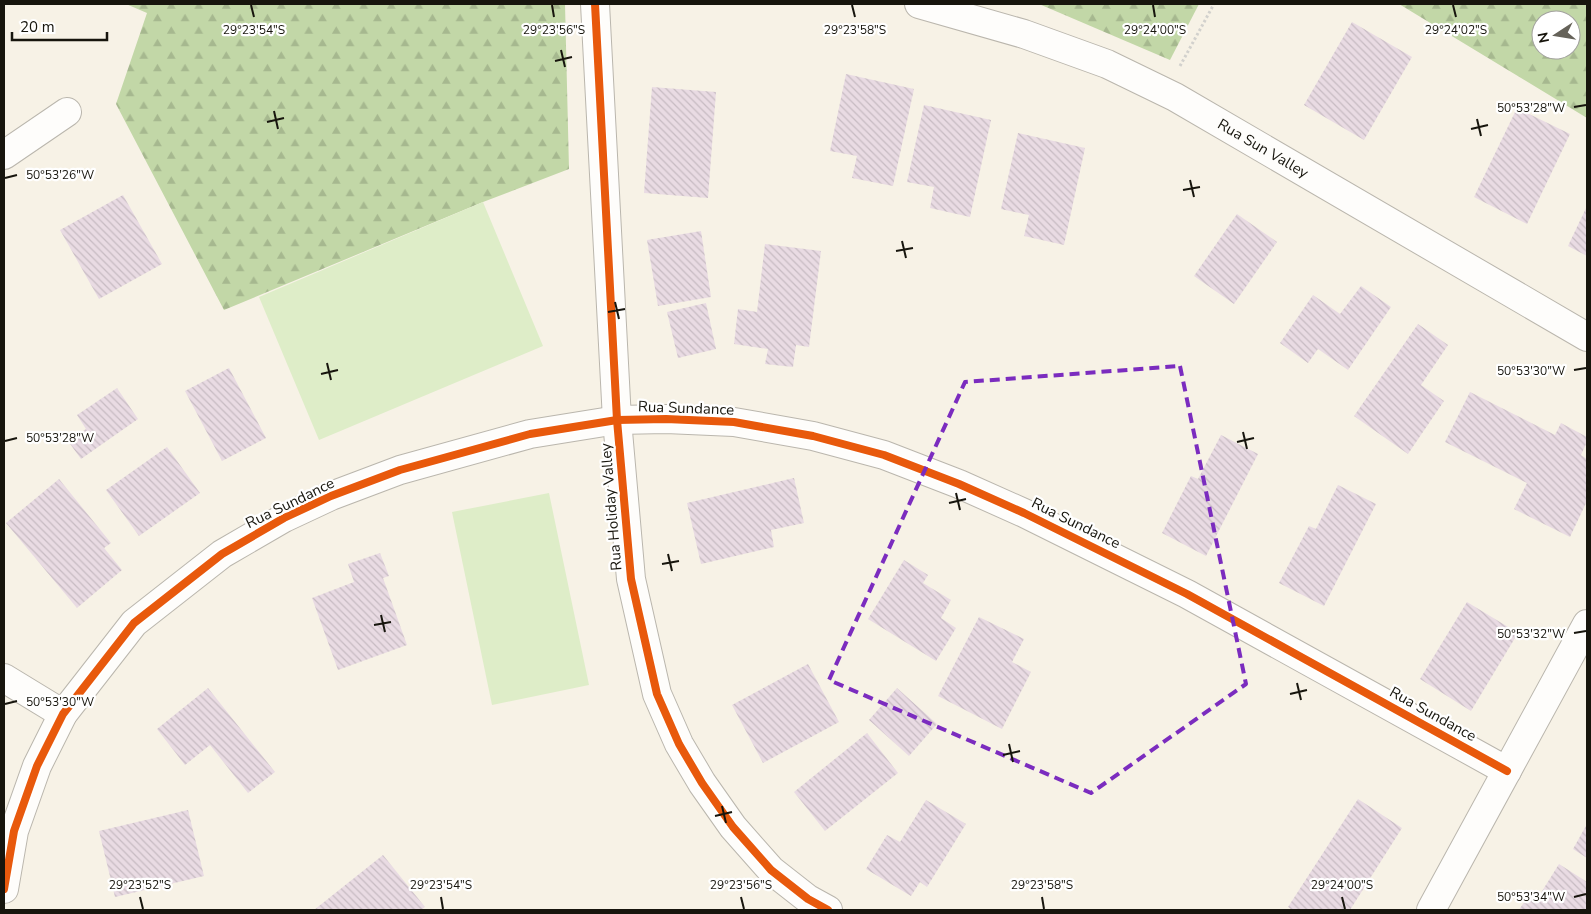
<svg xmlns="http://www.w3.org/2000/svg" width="1591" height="914" font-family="'Nunito Sans',sans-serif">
	<defs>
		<pattern id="forest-firs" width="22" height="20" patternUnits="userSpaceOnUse" patternTransform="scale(1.25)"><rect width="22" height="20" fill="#c2d7a7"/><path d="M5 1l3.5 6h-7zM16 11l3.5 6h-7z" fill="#a6b88f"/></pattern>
		<pattern id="building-back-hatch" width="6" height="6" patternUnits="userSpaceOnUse" patternTransform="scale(1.25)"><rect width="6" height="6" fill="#e9dbe3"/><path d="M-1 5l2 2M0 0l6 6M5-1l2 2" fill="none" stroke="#c7bbc2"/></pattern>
	</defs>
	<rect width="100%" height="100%" fill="#f7f2e6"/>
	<g fill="url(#forest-firs)" fill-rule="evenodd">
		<path d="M 126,4 L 565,4 L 569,169 L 483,202 L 224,310 L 116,104 L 147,13 Z"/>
		<path d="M 1039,4 L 1199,4 L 1170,60 Z"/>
		<path d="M 1399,4 L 1587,4 L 1587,118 ZM 1541,20 L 1571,20 L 1571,50 L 1541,50 Z"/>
	</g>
	<g fill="#deedc8">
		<path d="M 483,202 L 543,346 L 319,440 L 259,297 Z"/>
		<path d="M 549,493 L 589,685 L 492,705 L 452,512 Z"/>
	</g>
	<g fill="url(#building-back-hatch)">
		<path d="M 1352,22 L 1412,57 L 1364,140 L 1304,105 Z"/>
		<path d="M 846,74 L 914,89 L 893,186 L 852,178 L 857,156 L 830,151 Z"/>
		<path d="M 652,87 L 716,92 L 708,198 L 644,193 Z"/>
		<path d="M 924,105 L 991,120 L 970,217 L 930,208 L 934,187 L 907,182 Z"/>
		<path d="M 1517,108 L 1570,134 L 1527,224 L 1474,197 Z"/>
		<path d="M 1018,133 L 1085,148 L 1064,245 L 1024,236 L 1029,215 L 1001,209 Z"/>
		<path d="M 123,195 L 162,264 L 99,299 L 60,230 Z"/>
		<path d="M 1587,206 L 1587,256 L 1568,246 Z"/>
		<path d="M 1237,214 L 1277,242 L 1234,304 L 1194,276 Z"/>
		<path d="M 701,231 L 711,297 L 658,306 L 647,240 Z"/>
		<path d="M 765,244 L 821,251 L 809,347 L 796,345 L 793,367 L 765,364 L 768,349 L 734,344 L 738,309 L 757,312 Z"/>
		<path d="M 1361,286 L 1391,307 L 1348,370 L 1318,349 L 1308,363 L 1280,343 L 1313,295 L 1340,314 Z"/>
		<path d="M 706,303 L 716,349 L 678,358 L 667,312 Z"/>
		<path d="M 1418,324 L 1448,345 L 1421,385 L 1444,401 L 1408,454 L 1354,416 Z"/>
		<path d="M 229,368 L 266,438 L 222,461 L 185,391 Z"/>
		<path d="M 117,388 L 138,419 L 81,459 L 68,441 L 86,429 L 77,415 Z"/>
		<path d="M 1470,392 L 1555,435 L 1561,423 L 1587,437 L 1587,442 L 1581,455 L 1587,459 L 1587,501 L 1570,537 L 1514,509 L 1527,483 L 1445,442 Z"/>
		<path d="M 1221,435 L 1258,454 L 1206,556 L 1162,533 L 1191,476 L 1198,479 Z"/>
		<path d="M 167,447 L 200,493 L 139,536 L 106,490 Z"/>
		<path d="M 794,478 L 804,523 L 771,530 L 774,547 L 701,564 L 687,503 Z"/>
		<path d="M 59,479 L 111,543 L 104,548 L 122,570 L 77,608 L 6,523 Z"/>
		<path d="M 1338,485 L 1376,504 L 1324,606 L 1279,583 L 1309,526 L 1316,529 Z"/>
		<path d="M 380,553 L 389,576 L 383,578 L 407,645 L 338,670 L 312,598 L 354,582 L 348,564 Z"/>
		<path d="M 904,560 L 928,575 L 923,583 L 951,600 L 941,618 L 956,628 L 936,661 L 868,619 Z"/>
		<path d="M 1467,602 L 1518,633 L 1471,711 L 1420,679 Z"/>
		<path d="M 979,617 L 1024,639 L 1012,662 L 1031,672 L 1002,729 L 938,696 Z"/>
		<path d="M 808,664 L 839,722 L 763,763 L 732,705 Z"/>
		<path d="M 208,688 L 275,772 L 248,793 L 210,745 L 185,765 L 157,729 Z"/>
		<path d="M 897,688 L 937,724 L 909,756 L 869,720 Z"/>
		<path d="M 867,733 L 898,773 L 825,831 L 794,792 Z"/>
		<path d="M 1358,799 L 1402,828 L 1350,910 L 1337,910 L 1335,909 L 1334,910 L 1292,910 L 1288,907 Z"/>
		<path d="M 926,800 L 966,824 L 927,887 L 920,882 L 911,896 L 866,869 L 887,835 L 900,842 Z"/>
		<path d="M 188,810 L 204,876 L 115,897 L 99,831 Z"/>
		<path d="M 1587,824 L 1587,858 L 1573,849 Z"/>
		<path d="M 383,855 L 425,907 L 421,910 L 314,910 Z"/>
		<path d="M 1559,864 L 1587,882 L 1587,910 L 1519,910 L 1531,891 L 1539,896 Z"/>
	</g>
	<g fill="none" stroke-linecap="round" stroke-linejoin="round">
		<g stroke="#bab6ad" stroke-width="30">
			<g id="minor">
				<path d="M 595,4 L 617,420 L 631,579 L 657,694 L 679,744 L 702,783 L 733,827 L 771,870 L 808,899 L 828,910"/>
				<path id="s1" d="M 919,4 L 1024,34 L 1107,64 L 1175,97 L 1587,337"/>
				<path d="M 4,155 L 67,112"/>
				<path d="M 4,678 L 63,714"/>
				<path d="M 4,889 L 14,831 L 37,766 L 63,714 L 134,623 L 222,554 L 284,518 L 331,496 L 400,470 L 530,434 L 617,420 L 666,419 L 734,422 L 813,436 L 884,455 L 959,484 L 1024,513 L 1187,594 L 1507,771"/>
				<path d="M 1431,910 L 1587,624"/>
			</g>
		</g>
		<path stroke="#d2d1cd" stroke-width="3" stroke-dasharray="2.5 2.5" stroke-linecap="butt" d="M 1180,66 L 1214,4"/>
		<use href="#minor" stroke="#fefdfb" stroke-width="28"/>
		<g stroke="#fff" stroke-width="11">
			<g id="cycleway">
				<path d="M 595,4 L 617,420 L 631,579 L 657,694 L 679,744 L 702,783 L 733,827 L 771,870 L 808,899 L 828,910"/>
				<path d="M 4,889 L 14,831 L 37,766 L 63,714 L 134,623 L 222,554 L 284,518 L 331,496 L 400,470 L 530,434 L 617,420 L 666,419 L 734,422 L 813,436 L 884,455 L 959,484 L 1024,513 L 1187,594 L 1507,771"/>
			</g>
		</g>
		<use href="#cycleway" stroke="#e8590c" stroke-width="8"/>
	</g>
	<path fill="none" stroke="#7b2cbf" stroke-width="4" stroke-dasharray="10 6" stroke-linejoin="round" d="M 1180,366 L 1246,684 L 1091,793 L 829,680 L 965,382 Z"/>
	<path fill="none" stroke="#17150d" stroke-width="2" d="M 251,5 L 254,17M 552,5 L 554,17M 852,5 L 855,17M 1153,5 L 1155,17M 1453,5 L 1456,17M 561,50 L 565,67M 555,61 L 572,57M 1574,107 L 1586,105M 274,111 L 278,129M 1477,119 L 1481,136M 267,122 L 284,118M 1471,129 L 1488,125M 5,178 L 17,175M 1190,180 L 1194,197M 1183,190 L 1200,187M 902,241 L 906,258M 896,251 L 913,248M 615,302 L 619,319M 608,312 L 625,309M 327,363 L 331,380M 1574,370 L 1586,368M 321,374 L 338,370M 1243,432 L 1247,449M 5,441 L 17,438M 1237,442 L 1254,438M 956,493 L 960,510M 949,503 L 966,499M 668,554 L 672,571M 662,564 L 679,561M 381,615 L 385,632M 374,625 L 391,622M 1574,633 L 1586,631M 1297,683 L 1301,700M 1290,694 L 1307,690M 5,704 L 17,701M 1009,744 L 1013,762M 1003,755 L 1020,751M 722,806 L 726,823M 715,816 L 732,812M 140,897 L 143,909M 441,897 L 443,909M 741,897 L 744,909M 1042,897 L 1044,909M 1342,897 L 1345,909M 1574,897 L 1586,894"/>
	<g text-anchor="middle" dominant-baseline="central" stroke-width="4.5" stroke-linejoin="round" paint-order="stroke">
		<g font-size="15" fill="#17150d" stroke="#fff">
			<text stroke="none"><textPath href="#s1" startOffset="375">Rua Sun Valley</textPath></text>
			<text transform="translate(686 408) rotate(2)">Rua Sundance</text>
			<text transform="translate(290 503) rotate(-26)">Rua Sundance</text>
			<text transform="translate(611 507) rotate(-95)">Rua Holiday Valley</text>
			<text transform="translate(1076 523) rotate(26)">Rua Sundance</text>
			<text transform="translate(1433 714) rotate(29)">Rua Sundance</text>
		</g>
	</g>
	<g font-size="12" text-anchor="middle" fill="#17150d" stroke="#fff" stroke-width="4.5" stroke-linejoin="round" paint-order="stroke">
		<text x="254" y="34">29°23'54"S</text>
		<text x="554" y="34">29°23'56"S</text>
		<text x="855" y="34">29°23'58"S</text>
		<text x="1155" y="34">29°24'00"S</text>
		<text x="1456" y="34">29°24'02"S</text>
		<text x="1531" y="112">50°53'28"W</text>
		<text x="60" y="179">50°53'26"W</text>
		<text x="1531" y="375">50°53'30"W</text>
		<text x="60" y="442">50°53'28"W</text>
		<text x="1531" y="638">50°53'32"W</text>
		<text x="60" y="706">50°53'30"W</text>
		<text x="140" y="889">29°23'52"S</text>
		<text x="441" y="889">29°23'54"S</text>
		<text x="741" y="889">29°23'56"S</text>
		<text x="1042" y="889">29°23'58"S</text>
		<text x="1342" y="889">29°24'00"S</text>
		<text x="1531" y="901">50°53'34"W</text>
	</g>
	<rect width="1591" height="914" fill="none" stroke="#17150d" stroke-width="10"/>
	<g transform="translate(1556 35) rotate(258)"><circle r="24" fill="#ffffff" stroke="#a2a19e"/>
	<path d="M0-4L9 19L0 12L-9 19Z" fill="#656259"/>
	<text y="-8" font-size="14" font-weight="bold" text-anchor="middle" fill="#17150d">N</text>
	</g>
	<path d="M12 32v8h95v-8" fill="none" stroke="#17150d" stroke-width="2.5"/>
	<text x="20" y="32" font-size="15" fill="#17150d" stroke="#ffffff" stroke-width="4" paint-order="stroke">20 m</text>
</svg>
